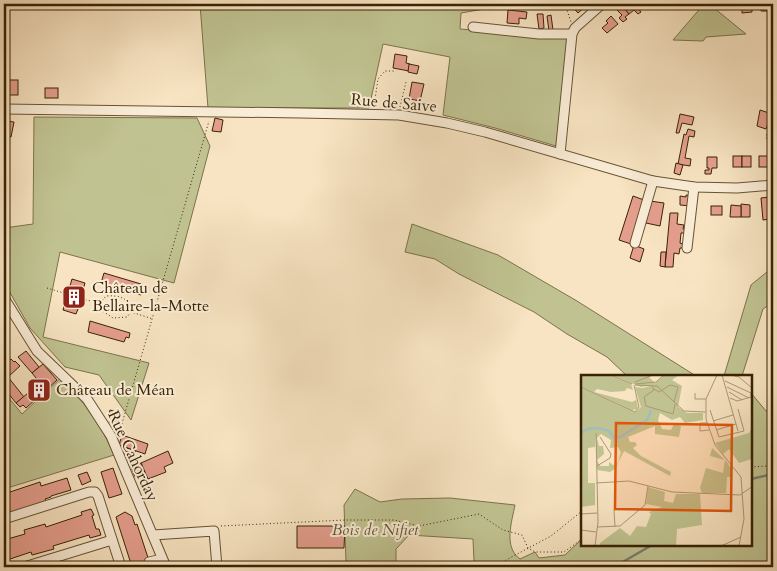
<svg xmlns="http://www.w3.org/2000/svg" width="777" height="571" font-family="Cardo,serif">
	<rect width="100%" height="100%" fill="#f8e4c2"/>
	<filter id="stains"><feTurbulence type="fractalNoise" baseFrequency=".004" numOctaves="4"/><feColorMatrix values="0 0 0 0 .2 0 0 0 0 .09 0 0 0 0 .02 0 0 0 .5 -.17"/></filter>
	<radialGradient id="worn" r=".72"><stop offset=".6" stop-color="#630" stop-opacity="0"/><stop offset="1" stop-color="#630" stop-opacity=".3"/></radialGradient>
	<g fill="#c0c391" stroke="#7c734a">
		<path d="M 200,4 L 485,4 L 484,9 L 461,13 L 460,29 L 568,38 L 559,143 L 556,146 L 495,128 L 443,115 L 450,57 L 383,44 L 369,108 L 208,108 Z"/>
		<path d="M 704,4 L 709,4 L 746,34 L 706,37 L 703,41 L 673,40 Z"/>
		<path d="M 34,117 L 197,118 L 210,146 L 174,283 L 60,252 L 43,337 L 149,363 L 131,420 L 99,375 L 65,367 L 30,328 L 4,282 L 4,228 L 33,224 Z"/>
		<path d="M 412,224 L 498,255 L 577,301 L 696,376 L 627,376 L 607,357 L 567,334 L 534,312 L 459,274 L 435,259 L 405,252 Z"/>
		<path d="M 773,267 L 773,302 L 763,309 L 742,376 L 724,376 L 751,285 Z"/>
		<path d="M 62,377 C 82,401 102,425 114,455 L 4,489 L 4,392 L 22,414 Z"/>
		<path d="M 751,393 L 766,411 L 773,409 L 773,567 L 480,567 L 474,561 L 473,539 L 409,535 L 396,549 L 396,562 L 393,567 L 368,567 L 346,561 L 344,505 L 355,489 L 380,502 L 402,499 L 450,498 L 515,505 C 512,521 503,547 520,559 L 535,552 L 539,558 L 565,555 L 582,539 L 582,545 L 751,545 Z"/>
	</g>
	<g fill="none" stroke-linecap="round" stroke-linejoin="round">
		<g stroke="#767f71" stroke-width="2.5">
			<path d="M 751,479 L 773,474"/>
			<path d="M 614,567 L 652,545"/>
		</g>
	</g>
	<g fill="#e59e8e" stroke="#382304">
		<path d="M 570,4 L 588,4 L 578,13 Z"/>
		<path d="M 625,4 L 630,4 L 633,8 L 636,6 L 641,12 L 638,14 L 634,10 L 629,14 L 622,6 Z"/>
		<path d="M 742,4 L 752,4 L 752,12 L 742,13 Z"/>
		<path d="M 760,4 L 771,4 L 771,11 L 761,11 Z"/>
		<path d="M 622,6 L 629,14 L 625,17 L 627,19 L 623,22 L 619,18 L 622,15 L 617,10 Z"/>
		<path d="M 508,10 L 527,12 L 526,19 L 519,18 L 519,24 L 507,23 Z"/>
		<path d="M 537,14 L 543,14 L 544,28 L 539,29 Z"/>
		<path d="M 551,15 L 553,30 L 549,31 L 547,16 Z"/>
		<path d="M 611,16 L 618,24 L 607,33 L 602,28 L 608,23 L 606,21 Z"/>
		<path d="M 395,54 L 407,56 L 406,63 L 410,64 L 409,71 L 393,68 Z"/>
		<path d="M 409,64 L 419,66 L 417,74 L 408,72 Z"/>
		<rect x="9" y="80" width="9" height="15"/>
		<path d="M 412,82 L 424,84 L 420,101 L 409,99 Z"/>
		<rect x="45" y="88" width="13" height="10"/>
		<path d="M 760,110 L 772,114 L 766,129 L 757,126 Z"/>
		<path d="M 680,114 L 694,117 L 692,125 L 682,123 L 679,133 L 676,133 Z"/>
		<path d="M 215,118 L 223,120 L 221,132 L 212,131 Z"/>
		<path d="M 6,121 L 14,122 L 11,137 L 4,136 L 4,125 L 5,125 Z"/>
		<path d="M 688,129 L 695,131 L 694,137 L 689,136 L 685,158 L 691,159 L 690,166 L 678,164 L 684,134 L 686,135 Z"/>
		<rect x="733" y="156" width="9" height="11"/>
		<rect x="742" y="156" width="9" height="11"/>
		<rect x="759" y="156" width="9" height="11"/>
		<path d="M 707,157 L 717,157 L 717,168 L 712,168 L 711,174 L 705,174 L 705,170 L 709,170 L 709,168 L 707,168 Z"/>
		<path d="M 676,163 L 683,165 L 680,175 L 674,173 Z"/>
		<path d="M 686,195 L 692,196 L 691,206 L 680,205 L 680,196 L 686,197 Z"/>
		<path d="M 633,196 L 644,200 L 631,244 L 619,240 Z"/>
		<path d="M 769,197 L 770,219 L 763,220 L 761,198 Z"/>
		<path d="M 650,201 L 664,203 L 660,226 L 646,223 Z"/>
		<path d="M 741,204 L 750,205 L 750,217 L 741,217 Z"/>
		<path d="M 731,205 L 741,206 L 741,217 L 730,217 Z"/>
		<rect x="711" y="206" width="11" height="9"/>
		<path d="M 670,213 L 678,213 L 677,224 L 684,225 L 683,229 L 688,230 L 688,233 L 681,233 L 680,243 L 683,244 L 683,248 L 680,248 L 679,254 L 674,253 L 673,267 L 665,267 Z"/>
		<path d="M 634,245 L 644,249 L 640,262 L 630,258 Z"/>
		<path d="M 661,252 L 666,252 L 665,267 L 660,266 Z"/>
		<path d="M 104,273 L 141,284 L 139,288 L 143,290 L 141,295 L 101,283 Z"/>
		<path d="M 72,279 L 85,283 L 82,293 L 84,294 L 76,314 L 63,310 Z"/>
		<path d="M 90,321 L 130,333 L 129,338 L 126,337 L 124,342 L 88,332 Z"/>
		<path d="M 26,351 L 39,367 L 32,373 L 18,357 Z"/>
		<path d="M 11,359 L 14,362 L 15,361 L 20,366 L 8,377 L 24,397 L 16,403 L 4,388 L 4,365 Z"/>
		<path d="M 43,364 L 57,380 L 26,408 L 23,405 L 20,407 L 16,403 L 40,383 L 32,373 Z"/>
		<path d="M 110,410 L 120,413 L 117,425 L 110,423 L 112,416 L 109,415 Z"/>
		<path d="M 122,435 L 148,444 L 145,454 L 119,445 Z"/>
		<path d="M 121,446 L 136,451 L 129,461 L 126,460 Z"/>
		<path d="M 168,451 L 173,463 L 164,467 L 166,472 L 148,479 L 141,463 Z"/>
		<path d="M 141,463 L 145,473 L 135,477 L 131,467 Z"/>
		<path d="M 113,468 L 122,494 L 109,498 L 101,472 Z"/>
		<path d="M 87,472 L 91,481 L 82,485 L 78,475 Z"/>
		<path d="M 67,478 L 71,490 L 51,496 L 51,497 L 45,499 L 46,501 L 10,513 L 9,511 L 4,513 L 4,494 L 40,482 L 41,486 Z"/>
		<path d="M 91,509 L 94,515 L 92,516 L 96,529 L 99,529 L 101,535 L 90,538 L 89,535 L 53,546 L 54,549 L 32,555 L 31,552 L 4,561 L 4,540 L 25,534 L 24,530 L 45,524 L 46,527 L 82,515 L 81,512 Z"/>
		<path d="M 125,512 L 132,516 L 135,525 L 137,524 L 151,567 L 132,567 L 116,517 Z"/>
		<path d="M 297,526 L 345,526 L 344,548 L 297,548 Z"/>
	</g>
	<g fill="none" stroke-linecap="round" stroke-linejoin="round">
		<path stroke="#d2bd9c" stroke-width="9" stroke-dasharray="9 4.5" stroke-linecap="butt" d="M 132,567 L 149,562"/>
		<g stroke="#685334" stroke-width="11">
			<g id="minor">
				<path d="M 473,27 L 539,34 L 572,34"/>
				<path d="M 4,109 L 301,113 L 399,115 L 447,123 L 485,132 L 653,181 L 694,187 L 737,188 L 773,185"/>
				<path d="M 560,154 L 572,34 L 575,28 L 602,4"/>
				<path d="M 635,243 L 653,181"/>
				<path d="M 687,248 L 694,187"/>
				<path d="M 4,298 L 37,351 L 87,399 L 111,436 L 166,567"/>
				<path d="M 4,519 L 89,492 L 95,492 L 98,496 L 121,567"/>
				<path d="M 153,535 L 214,531 L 217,567"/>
				<path d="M 149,562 L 162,559"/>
				<path d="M 24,567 L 112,540"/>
			</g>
		</g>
		<g stroke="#382304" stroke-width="1" stroke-dasharray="1 2.5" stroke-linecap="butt">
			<path d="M 565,4 L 571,22"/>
			<path d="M 374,106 L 378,79 L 385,71 L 394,71"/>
			<path d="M 400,107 L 406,82"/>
			<path d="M 771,121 L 766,137 L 773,155"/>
			<path d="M 47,288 L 67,294"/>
			<path d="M 82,299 L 100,303 L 101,310 L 113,318 L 127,317 L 131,312 L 153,319"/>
			<path d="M 100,303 L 106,296 C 118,295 131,298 131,312"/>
			<path d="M 119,434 L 209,121"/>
			<path d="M 751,467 L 767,466 L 773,467"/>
			<path d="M 221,526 L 345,520 L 394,520 L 419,526 L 479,514 L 503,530 L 522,535 L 528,548 L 535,552 L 564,552 L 582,539"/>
			<path d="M 493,567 L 551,536 L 582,511"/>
		</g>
		<use href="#minor" stroke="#faedd7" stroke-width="9"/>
	</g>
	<defs>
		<g id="building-square" transform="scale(1.25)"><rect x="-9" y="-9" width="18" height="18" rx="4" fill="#8f2418" stroke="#faedd7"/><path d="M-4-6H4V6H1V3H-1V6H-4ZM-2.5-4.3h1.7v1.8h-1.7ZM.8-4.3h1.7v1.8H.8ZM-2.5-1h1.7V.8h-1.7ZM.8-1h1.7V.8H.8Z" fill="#fff"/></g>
	</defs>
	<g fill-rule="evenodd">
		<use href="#building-square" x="74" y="297"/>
		<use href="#building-square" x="39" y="390"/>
	</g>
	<g text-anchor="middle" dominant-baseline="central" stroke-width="4" stroke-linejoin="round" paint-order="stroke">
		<g font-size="16" fill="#382304" stroke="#faedd7">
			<text transform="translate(394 103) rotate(5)">Rue de Saive</text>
			<text transform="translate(133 456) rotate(65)">Rue Cahorday</text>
		</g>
		<g font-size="16" fill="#382304" stroke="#faedd7" text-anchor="start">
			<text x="92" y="288">Château de<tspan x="92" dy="18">Bellaire-la-Motte</tspan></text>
			<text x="56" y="390">Château de Méan</text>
		</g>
		<g font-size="16" font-style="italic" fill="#61532e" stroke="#faedd7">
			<text x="375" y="530">Bois de Nifiet</text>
		</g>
	</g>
	<g transform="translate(581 375)">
		<rect width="171" height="171" fill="#f8e4c2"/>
		<path d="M 0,0 L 27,0 L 50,9 L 52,15 L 46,13 L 44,16 L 30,17 L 16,14 L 13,17 L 51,27 L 55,25 L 54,16 L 57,34 L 51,35 L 1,12 ZM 30,0 L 71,0 L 68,2 L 74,8 L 83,0 L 98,0 L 91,5 L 101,11 L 97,32 L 106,38 L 122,38 L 122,45 L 104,48 L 99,42 L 91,45 L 79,38 L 77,45 L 81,54 L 90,55 L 93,49 L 100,51 L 98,62 L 74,59 L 74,51 L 47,62 L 49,67 L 54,67 L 56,70 L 52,73 L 60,81 L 90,97 L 89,101 L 43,76 L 34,94 L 29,97 L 16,95 L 14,57 L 14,72 L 7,73 L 7,108 L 14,108 L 14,130 L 0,132 L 0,12 L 54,37 L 60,32 L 54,12 L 62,13 L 72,10 L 60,12 ZM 20,59 L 30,65 L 29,73 L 37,72 L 40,77 L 37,88 L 32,90 L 28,87 L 28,91 L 19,91 L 16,85 L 23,79 L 22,71 L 18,71 L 16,63 ZM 171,52 L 171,84 L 158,88 L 148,74 L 142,79 L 134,68 L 168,58 ZM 131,73 L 146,87 L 151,96 L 150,102 L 146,102 L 145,118 L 121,118 L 119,113 L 125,93 L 142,98 L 144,85 L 129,81 ZM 67,112 L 84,117 L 83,126 L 92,128 L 95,119 L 119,119 L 121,150 L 96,154 L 95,171 L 19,171 L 19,168 L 39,153 L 49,161 L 56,151 L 65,152 L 70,139 L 68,137 L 81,132 L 65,129 Z" fill="#c0c391" fill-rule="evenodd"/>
		<path fill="none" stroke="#9fbdba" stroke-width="2.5" d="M 0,58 L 6,54 L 18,53 L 28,56 L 33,63 L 39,62 L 66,45 L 70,35"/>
		<path fill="none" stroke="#ab9776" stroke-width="1" d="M 29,0 L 51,9M 136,0 L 125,24 L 125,44 L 134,70 L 160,102 L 163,144 L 158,171M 141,0 L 157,56M 150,0 L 158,2 L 172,14M 144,6 L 170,18 L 170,22 L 156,26 L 149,23M 54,7 L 72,0M 54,9 L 75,7 L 83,0M 54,10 L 76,11 L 103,36 L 125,37M 71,11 L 73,15 L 63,22 L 65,31 L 92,39 L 94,29M 0,12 L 54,37 L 58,32 L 53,10M 146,12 L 168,23M 73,14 L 78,17 L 89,10 L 97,12 L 93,27M 148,17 L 161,25M 114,18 L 114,24 L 125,24M 129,35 L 138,62 L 163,56 L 157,34M 132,46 L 152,40M 126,48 L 119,48 L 119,56 L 128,55M 135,55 L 155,49M 16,91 L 29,83 L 30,79 L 19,62M 15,108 L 48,106 L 91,117 L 159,120 L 172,111M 33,135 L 34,152M 0,139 L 16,138M 16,152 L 39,151 L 64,130 L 67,111M 0,155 L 15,157M 14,171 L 17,147 L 15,58M 140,171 L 160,162"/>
		<path fill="#df560c" fill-opacity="0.15" stroke="#df560c" stroke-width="2.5" d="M 35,48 L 151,50 L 150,136 L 34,134 Z"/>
		<rect width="171" height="171" fill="none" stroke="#382304" stroke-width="2.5"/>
	</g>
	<rect width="777" height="571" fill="none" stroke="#f8e4c2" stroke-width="20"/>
	<rect x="5" y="5" width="767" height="561" fill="none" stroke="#382304" stroke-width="2.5"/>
	<rect x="10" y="10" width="757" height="551" fill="none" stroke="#382304"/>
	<rect width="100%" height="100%" filter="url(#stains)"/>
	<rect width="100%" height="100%" fill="url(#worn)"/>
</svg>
